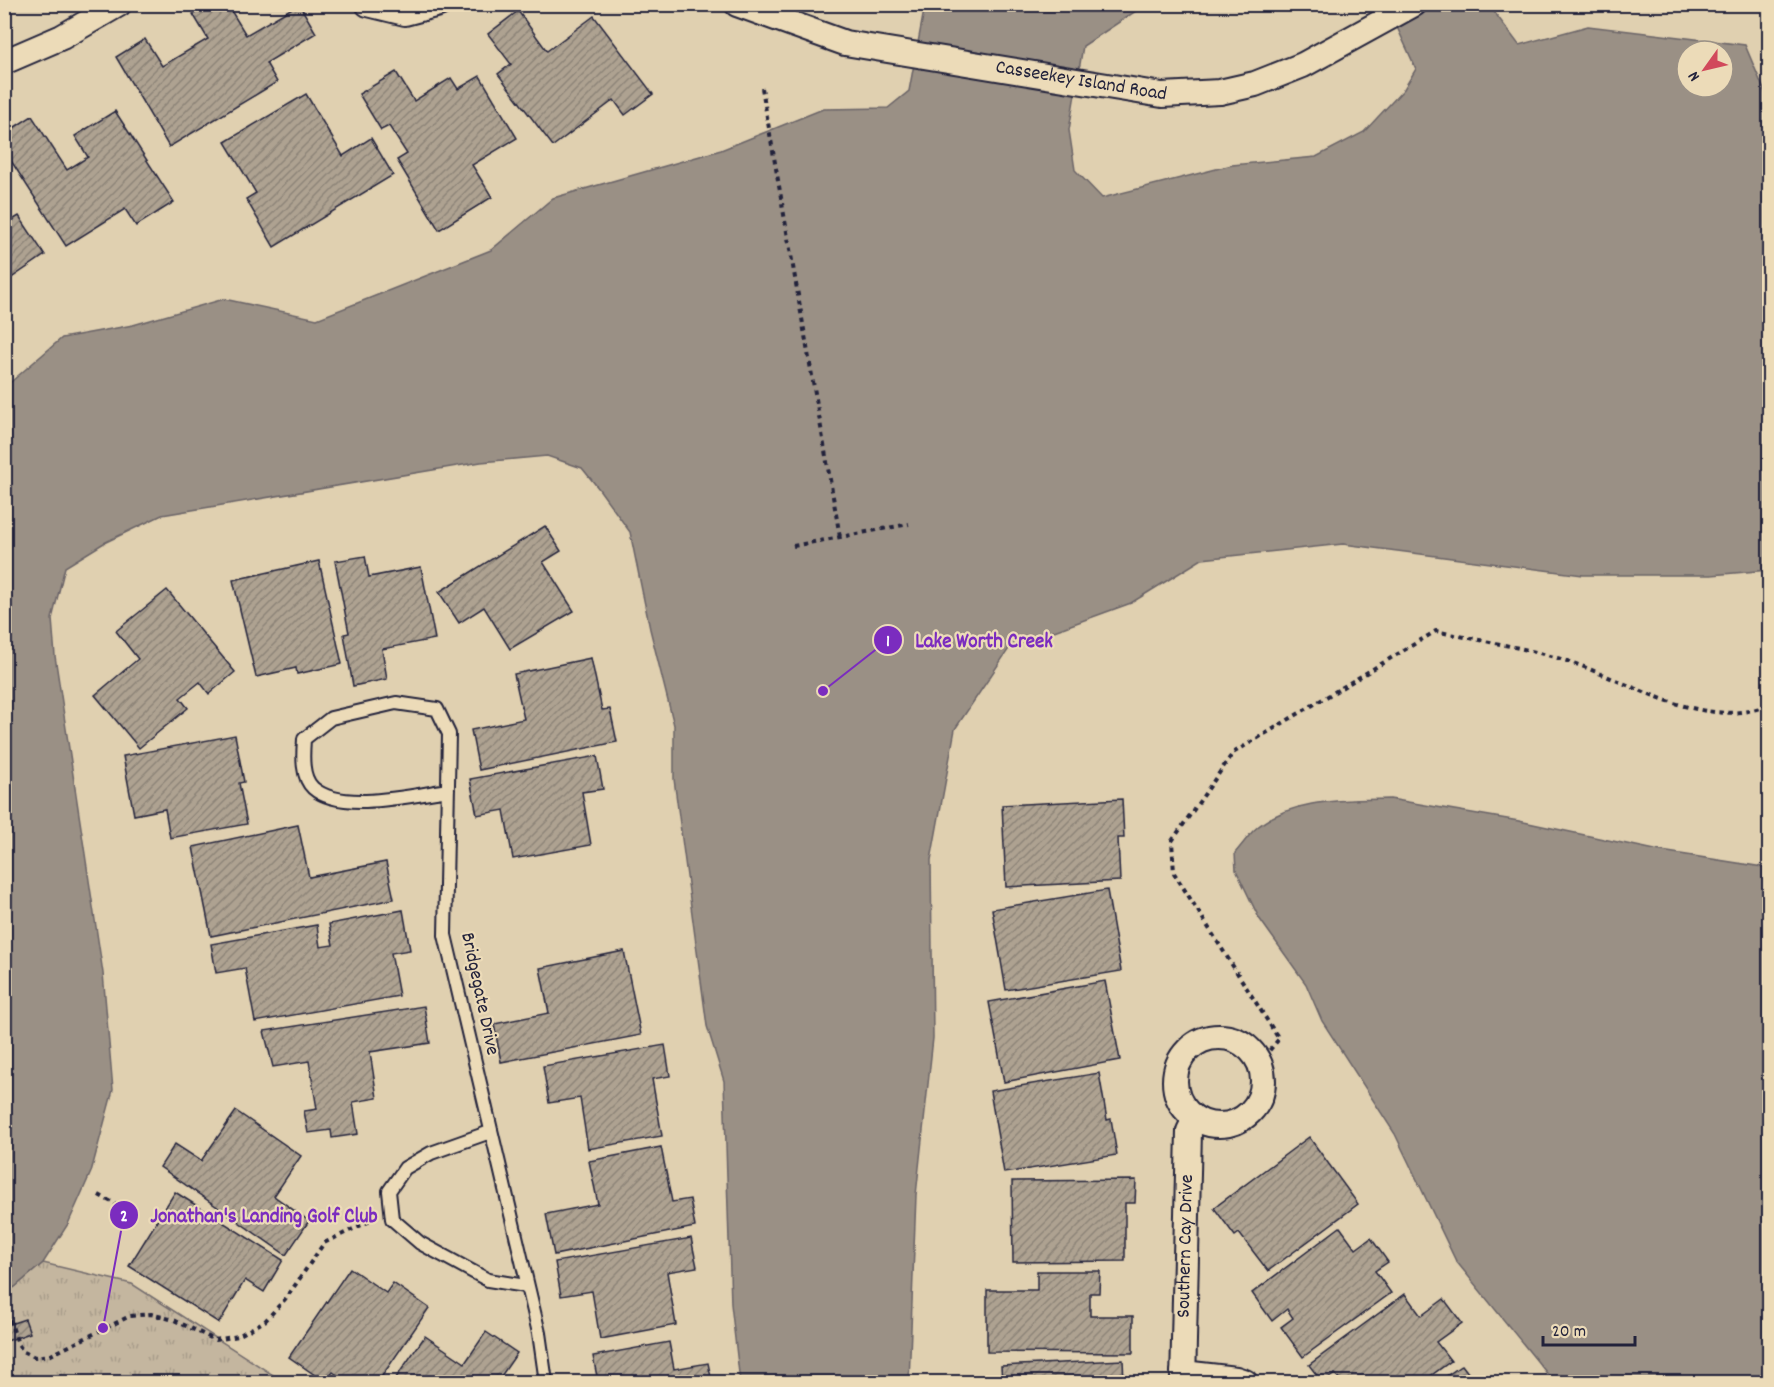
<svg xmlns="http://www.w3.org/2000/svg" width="1774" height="1387" font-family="Dekko,sans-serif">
	<defs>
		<pattern id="grass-tufts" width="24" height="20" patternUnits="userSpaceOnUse" patternTransform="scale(1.5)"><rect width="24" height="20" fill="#c4b69f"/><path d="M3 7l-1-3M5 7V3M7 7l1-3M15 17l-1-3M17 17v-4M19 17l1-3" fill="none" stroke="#a89c8a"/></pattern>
		<pattern id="building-hatch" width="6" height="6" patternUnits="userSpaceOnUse" patternTransform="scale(1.5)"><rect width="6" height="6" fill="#aea291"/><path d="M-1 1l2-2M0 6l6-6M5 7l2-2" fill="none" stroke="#8d8478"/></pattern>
	</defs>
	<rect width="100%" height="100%" fill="#e0d0b0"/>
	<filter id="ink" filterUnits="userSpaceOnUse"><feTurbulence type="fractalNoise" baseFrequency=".0167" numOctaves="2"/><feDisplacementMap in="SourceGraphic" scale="12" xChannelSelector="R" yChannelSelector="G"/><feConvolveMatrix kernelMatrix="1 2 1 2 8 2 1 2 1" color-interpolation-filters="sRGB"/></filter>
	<g filter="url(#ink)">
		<path fill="url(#grass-tufts)" stroke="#736c6d" stroke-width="1.5" d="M 43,1263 L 132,1284 L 284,1382 L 5,1382 L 5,1293 L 15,1287 Z"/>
		<g fill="#9a9085" stroke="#6a6467" stroke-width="1.5" fill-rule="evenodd">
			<path d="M 925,5 L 1145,5 L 1083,46 L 1069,130 L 1075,170 L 1102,198 L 1232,165 L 1316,157 L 1364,132 L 1404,89 L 1416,69 L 1387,5 L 1489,5 L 1519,45 L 1588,26 L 1745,45 L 1770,104 L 1769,570 L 1711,575 L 1583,575 L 1343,544 L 1202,559 L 1131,603 L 1010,647 L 955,729 L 931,860 L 933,1038 L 916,1195 L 909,1382 L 740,1382 L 731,1304 L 724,1081 L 707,1026 L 674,779 L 674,725 L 650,629 L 630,532 L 599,489 L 582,468 L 547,456 L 481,462 L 162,515 L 104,543 L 65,567 L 52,619 L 55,656 L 103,973 L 113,1090 L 91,1172 L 68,1224 L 43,1263 L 15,1287 L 5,1293 L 5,387 L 62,338 L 133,325 L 224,299 L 317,319 L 491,250 L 553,198 L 721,150 L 823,109 L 888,108 L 909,91 ZM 1687,51 L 1723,51 L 1723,87 L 1687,87 Z"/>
			<path d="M 1390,799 L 1519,821 L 1655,850 L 1769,868 L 1769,1382 L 1554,1382 L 1456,1261 L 1395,1134 L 1322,1021 L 1306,984 L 1259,918 L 1236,870 L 1235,853 C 1241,846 1247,838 1253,831 C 1288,798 1345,800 1390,799 Z"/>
		</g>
		<g fill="url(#building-hatch)" stroke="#22223b" stroke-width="1.5">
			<path d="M 208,4 L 227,4 L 246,35 L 299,4 L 316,33 L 266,63 L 277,82 L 169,147 L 116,57 L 145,39 L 162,66 L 208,39 L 193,14 Z"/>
			<path d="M 518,11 L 547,51 L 594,16 L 653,94 L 625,115 L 614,100 L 553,146 L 498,74 L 511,64 L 488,34 Z"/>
			<path d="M 396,72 L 414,101 L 451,78 L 458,89 L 480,76 L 517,138 L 472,165 L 492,197 L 439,230 L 397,160 L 407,154 L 389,126 L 381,130 L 359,94 Z"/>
			<path d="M 306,94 L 343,156 L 371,138 L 393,175 L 274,247 L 246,199 L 256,193 L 225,142 Z"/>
			<path d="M 115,111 L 174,202 L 136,226 L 125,209 L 66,246 L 4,150 L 4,134 L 32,116 L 67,170 L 88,157 L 75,136 Z"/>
			<path d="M 19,216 L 45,255 L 4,283 L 4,225 Z"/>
			<path d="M 545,526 L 561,551 L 543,562 L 574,611 L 510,649 L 484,607 L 459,623 L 439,592 Z"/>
			<path d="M 365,556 L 369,577 L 421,567 L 435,639 L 382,649 L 387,679 L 353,686 L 344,634 L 349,633 L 335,561 Z"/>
			<path d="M 319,561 L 342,664 L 297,674 L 296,668 L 256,677 L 233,580 Z"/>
			<path d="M 167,590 L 235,672 L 209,694 L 200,682 L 180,698 L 188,708 L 139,748 L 95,695 L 138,659 L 116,631 Z"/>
			<path d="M 591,658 L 602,710 L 610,709 L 617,742 L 479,770 L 471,730 L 524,719 L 514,674 Z"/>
			<path d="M 235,735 L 244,782 L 239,783 L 247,824 L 170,838 L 165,809 L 134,815 L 123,756 Z"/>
			<path d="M 597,756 L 603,789 L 582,792 L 591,845 L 513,859 L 504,810 L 477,815 L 470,779 Z"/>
			<path d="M 1122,799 L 1124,838 L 1118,838 L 1120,881 L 1006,887 L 1002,805 Z"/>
			<path d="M 298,825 L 309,877 L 386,862 L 394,899 L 211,936 L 193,847 Z"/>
			<path d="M 1107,890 L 1121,971 L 1006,990 L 992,909 Z"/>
			<path d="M 403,910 L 410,950 L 391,953 L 399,996 L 255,1022 L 245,968 L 216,973 L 211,944 L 317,925 L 320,947 L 333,945 L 329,924 Z"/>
			<path d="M 624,951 L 641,1035 L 501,1062 L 494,1024 L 549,1013 L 540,968 Z"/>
			<path d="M 1105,981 L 1120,1060 L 1004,1082 L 989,1002 Z"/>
			<path d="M 424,1006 L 430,1043 L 370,1052 L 377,1098 L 353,1102 L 358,1134 L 332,1138 L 331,1130 L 308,1133 L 304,1111 L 317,1109 L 309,1061 L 273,1067 L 264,1031 Z"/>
			<path d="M 665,1045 L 670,1076 L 652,1079 L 662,1136 L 588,1149 L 580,1098 L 549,1103 L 543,1066 Z"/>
			<path d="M 1099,1073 L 1107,1120 L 1111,1119 L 1117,1155 L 1004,1173 L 990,1091 Z"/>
			<path d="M 236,1111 L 301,1156 L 274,1196 L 309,1221 L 286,1255 L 160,1167 L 175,1144 L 201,1161 Z"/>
			<path d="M 1309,1137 L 1358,1204 L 1268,1271 L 1239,1233 L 1235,1236 L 1214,1208 Z"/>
			<path d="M 661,1147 L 672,1202 L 690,1199 L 695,1227 L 554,1255 L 546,1214 L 598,1204 L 589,1161 Z"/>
			<path d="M 1136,1180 L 1135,1203 L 1125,1203 L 1125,1261 L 1013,1262 L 1012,1181 Z"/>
			<path d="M 175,1192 L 283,1260 L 264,1292 L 245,1280 L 219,1323 L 129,1266 Z"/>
			<path d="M 1340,1227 L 1356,1249 L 1371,1238 L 1388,1262 L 1375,1271 L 1391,1293 L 1303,1357 L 1281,1327 L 1293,1318 L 1287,1309 L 1272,1321 L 1252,1293 Z"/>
			<path d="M 691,1238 L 697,1267 L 667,1272 L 676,1325 L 600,1339 L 592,1291 L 561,1296 L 555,1262 Z"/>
			<path d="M 350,1268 L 386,1293 L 393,1283 L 429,1308 L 378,1382 L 347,1382 L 333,1372 L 325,1382 L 289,1357 Z"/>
			<path d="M 1037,1271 L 1100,1271 L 1099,1293 L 1090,1293 L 1090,1316 L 1133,1316 L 1133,1353 L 987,1352 L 987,1290 L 1037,1290 Z"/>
			<path d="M 1405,1294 L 1421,1316 L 1444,1299 L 1462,1323 L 1436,1342 L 1451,1361 L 1422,1382 L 1342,1382 L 1335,1374 L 1322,1382 L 1309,1365 Z"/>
			<path d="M 25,1319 L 30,1333 L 4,1342 L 4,1326 Z"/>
			<path d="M 486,1332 L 517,1353 L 497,1382 L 393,1382 L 425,1336 L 465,1363 Z"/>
			<path d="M 669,1342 L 674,1369 L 708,1363 L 712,1382 L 598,1382 L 593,1356 Z"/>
			<path d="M 1123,1360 L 1124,1382 L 1002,1382 L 1001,1366 Z"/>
			<path d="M 1462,1365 L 1475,1382 L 1438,1382 Z"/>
		</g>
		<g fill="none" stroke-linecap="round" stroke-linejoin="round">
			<g stroke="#22223b" stroke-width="16">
				<g id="service">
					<path d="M 448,790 C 413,795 341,813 313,788 C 301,777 303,754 304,739 L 331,718 L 396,703 L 437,709 L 449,734 L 445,935 L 539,1333 L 546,1382"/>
					<path d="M 490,1132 L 431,1153 L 405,1168 L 389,1191 L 392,1219 L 420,1243 L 488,1280 L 526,1286"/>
				</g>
			</g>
			<g stroke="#22223b" stroke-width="28">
				<g id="minor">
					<path d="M 368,4 L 405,13 L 439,4"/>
					<path id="s1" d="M 737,4 L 845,43 L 1162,95 L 1220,92 L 1255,84 L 1303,65 L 1414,4"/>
					<path d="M 4,62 L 62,37 L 119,4"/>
					<circle cx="1219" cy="1081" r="44"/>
					<path d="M 1183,1373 L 1236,1379 L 1245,1382"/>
					<path id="s2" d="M 1183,1382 L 1189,1131 L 1195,1119"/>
				</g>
			</g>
			<g stroke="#22223b" stroke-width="4" stroke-dasharray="4.5 4.5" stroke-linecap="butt">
				<path d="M 762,88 L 840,537"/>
				<path d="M 793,546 L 909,524"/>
				<path d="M 1258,1064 L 1279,1039 L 1174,873 L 1172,841 L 1233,753 L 1436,631 C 1476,640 1518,646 1557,658 C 1621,675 1703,735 1770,704"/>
				<path d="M 99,1195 L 124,1209"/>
				<path d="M 4,1302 L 18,1344 L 24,1352 L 35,1357 L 51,1355 L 130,1316 L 151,1314 L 174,1320 L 215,1340 L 238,1336 L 265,1321 L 287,1297 L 324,1243 L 370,1221"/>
			</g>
			<use href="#service" stroke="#ecdbb8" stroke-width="12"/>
			<use href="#minor" stroke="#ecdbb8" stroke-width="24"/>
		</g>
	</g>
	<g text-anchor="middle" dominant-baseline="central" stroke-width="4.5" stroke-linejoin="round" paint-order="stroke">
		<g font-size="20" fill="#22223b" stroke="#ecdbb8">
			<text stroke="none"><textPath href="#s1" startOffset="354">Casseekey Island Road</textPath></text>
			<text transform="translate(479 994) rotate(78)">Bridgegate Drive</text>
			<text stroke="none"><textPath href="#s2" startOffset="136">Southern Cay Drive</textPath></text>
		</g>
	</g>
	<path fill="none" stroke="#7b2cbf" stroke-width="2" d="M823 691L888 640M103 1328L124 1215"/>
	<g fill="#7b2cbf" stroke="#ecdbb8" stroke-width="2">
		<circle cx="823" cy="691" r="6"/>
		<circle cx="103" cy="1328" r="6"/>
		<circle cx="888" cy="640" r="15"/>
		<circle cx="124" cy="1215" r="15"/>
	</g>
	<g font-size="18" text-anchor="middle" font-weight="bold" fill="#fff">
		<text x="888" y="646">1</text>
		<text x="124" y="1221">2</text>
	</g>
	<g font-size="21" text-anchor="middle" font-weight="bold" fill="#7b2cbf" stroke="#ecdbb8" stroke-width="4.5" stroke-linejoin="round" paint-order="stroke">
		<text x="984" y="647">Lake Worth Creek</text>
		<text x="264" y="1222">Jonathan's Landing Golf Club</text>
	</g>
	<rect width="1774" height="1387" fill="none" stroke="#ecdbb8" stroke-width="24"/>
	<rect x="12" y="12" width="1750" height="1363" fill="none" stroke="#22223b" stroke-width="2" filter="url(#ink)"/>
	<g transform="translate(1705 69) rotate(236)"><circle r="28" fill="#ecdbb8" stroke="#9b9186" stroke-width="1.5"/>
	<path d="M0-4.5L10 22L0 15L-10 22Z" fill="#d1495b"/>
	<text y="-9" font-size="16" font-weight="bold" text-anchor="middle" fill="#22223b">N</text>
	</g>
	<path d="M1543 1336v9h92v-9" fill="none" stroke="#22223b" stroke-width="3"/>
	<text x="1552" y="1336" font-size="18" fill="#22223b" stroke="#ecdbb8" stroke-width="4.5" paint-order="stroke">20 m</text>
</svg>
